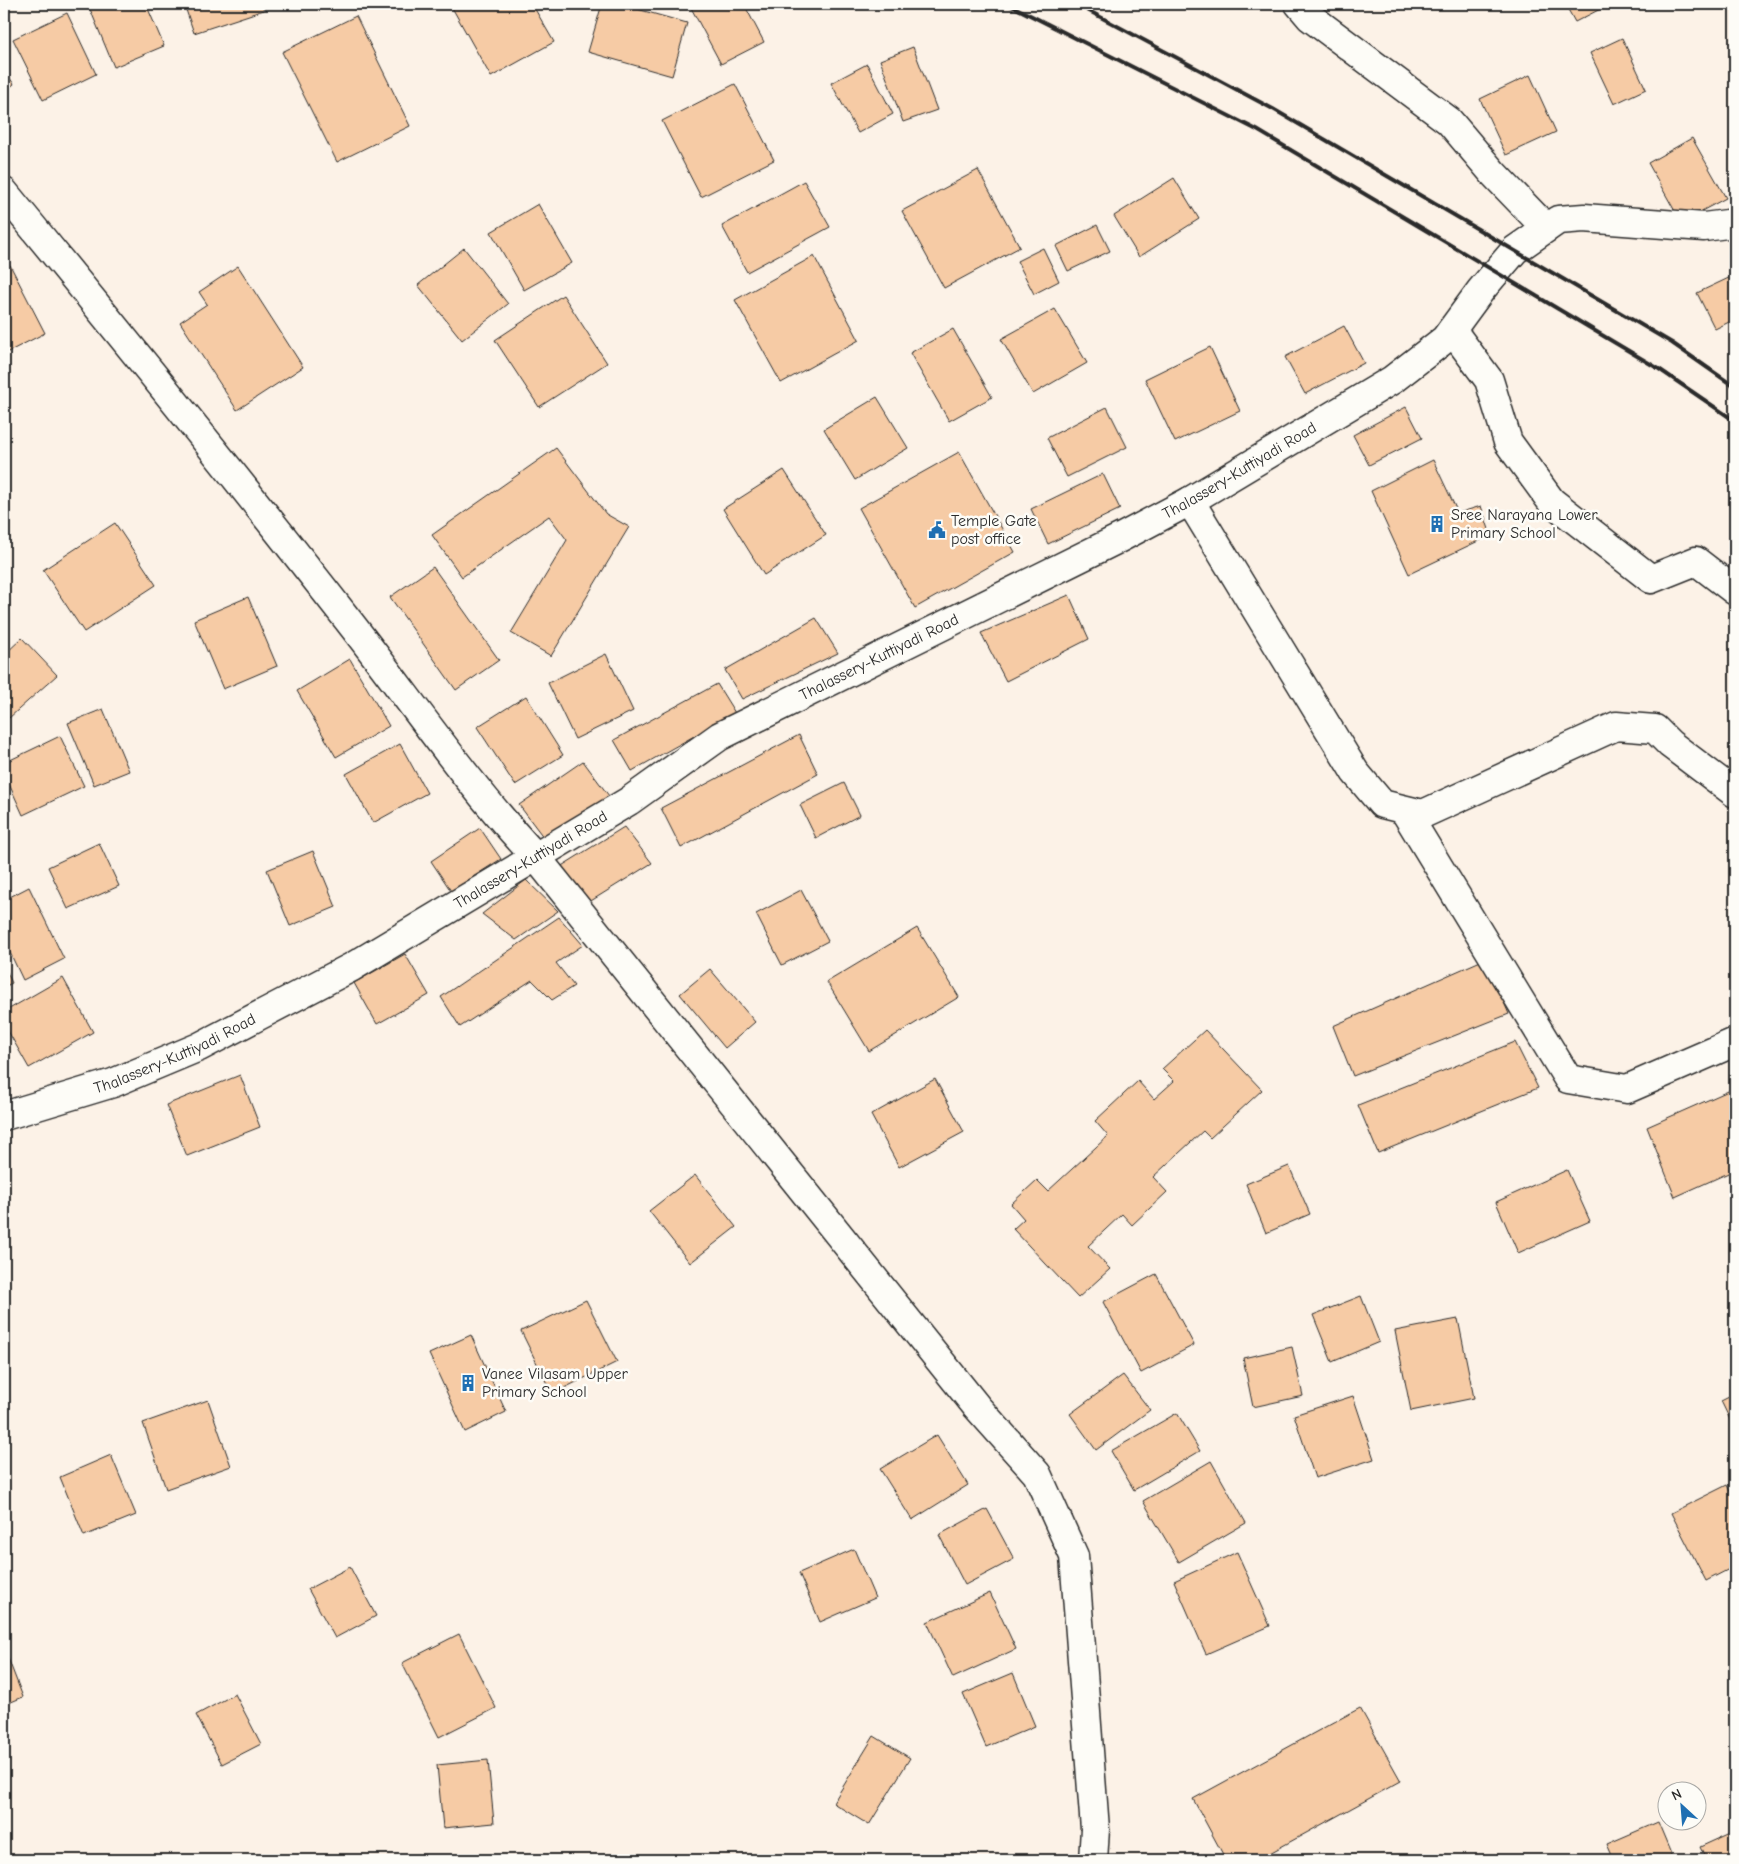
<svg xmlns="http://www.w3.org/2000/svg" width="1739" height="1864" font-family="'Comic Neue',sans-serif">
	<rect width="100%" height="100%" fill="#fcf2e7"/>
	<filter id="ink" filterUnits="userSpaceOnUse"><feTurbulence type="fractalNoise" baseFrequency=".02" numOctaves="2"/><feDisplacementMap in="SourceGraphic" scale="10" xChannelSelector="R" yChannelSelector="G"/><feConvolveMatrix kernelMatrix="1 2 1 2 8 2 1 2 1" color-interpolation-filters="sRGB"/></filter>
	<g filter="url(#ink)">
		<g fill="#f6cba5" stroke="#2b2b2b">
			<path d="M 103,4 L 146,4 L 164,46 L 114,67 L 90,9 Z"/>
			<path d="M 184,4 L 261,4 L 264,10 L 194,33 Z"/>
			<path d="M 450,4 L 532,4 L 554,42 L 491,77 Z"/>
			<path d="M 602,4 L 619,4 L 687,23 L 672,76 L 588,52 Z"/>
			<path d="M 689,4 L 744,4 L 764,42 L 721,64 Z"/>
			<path d="M 1565,4 L 1610,4 L 1575,22 Z"/>
			<path d="M 67,13 L 96,74 L 43,100 L 13,39 Z"/>
			<path d="M 356,16 L 410,126 L 337,162 L 282,52 Z"/>
			<path d="M 1622,38 L 1646,89 L 1614,104 L 1590,53 Z"/>
			<path d="M 913,47 L 937,110 L 903,122 L 880,60 Z"/>
			<path d="M 867,64 L 893,114 L 858,133 L 831,83 Z"/>
			<path d="M 4,70 L 14,84 L 4,92 Z"/>
			<path d="M 1530,75 L 1556,132 L 1506,155 L 1480,99 Z"/>
			<path d="M 735,84 L 774,160 L 701,197 L 662,121 Z"/>
			<path d="M 1692,138 L 1726,198 L 1681,222 L 1648,163 Z"/>
			<path d="M 978,170 L 1020,247 L 944,288 L 902,211 Z"/>
			<path d="M 1174,178 L 1199,219 L 1139,257 L 1114,216 Z"/>
			<path d="M 804,181 L 830,227 L 747,272 L 722,226 Z"/>
			<path d="M 538,204 L 572,263 L 524,290 L 491,232 Z"/>
			<path d="M 1097,225 L 1110,251 L 1068,271 L 1056,246 Z"/>
			<path d="M 464,248 L 508,304 L 462,340 L 418,285 Z"/>
			<path d="M 1043,248 L 1059,281 L 1034,294 L 1017,261 Z"/>
			<path d="M 814,256 L 859,340 L 781,383 L 735,300 Z"/>
			<path d="M 10,265 L 45,333 L 4,354 L 4,268 Z"/>
			<path d="M 238,266 L 303,367 L 237,410 L 180,322 L 207,304 L 199,292 Z"/>
			<path d="M 1735,275 L 1735,319 L 1715,329 L 1697,293 Z"/>
			<path d="M 563,295 L 607,363 L 539,407 L 495,340 Z"/>
			<path d="M 1055,309 L 1087,363 L 1033,394 L 1001,339 Z"/>
			<path d="M 1344,326 L 1364,363 L 1305,394 L 1285,357 Z"/>
			<path d="M 953,329 L 992,397 L 949,421 L 910,353 Z"/>
			<path d="M 1210,347 L 1240,411 L 1175,442 L 1145,379 Z"/>
			<path d="M 877,397 L 908,448 L 855,480 L 824,429 Z"/>
			<path d="M 1107,407 L 1127,447 L 1067,477 L 1047,438 Z"/>
			<path d="M 1406,407 L 1422,438 L 1369,465 L 1353,435 Z"/>
			<path d="M 556,448 L 606,514 L 629,527 L 551,656 L 511,633 L 567,540 L 549,516 L 462,577 L 432,535 Z"/>
			<path d="M 959,452 L 1015,552 L 915,608 L 859,508 Z"/>
			<path d="M 1433,460 L 1458,513 L 1481,506 L 1491,535 L 1409,574 L 1371,491 Z"/>
			<path d="M 784,470 L 826,535 L 764,575 L 723,509 Z"/>
			<path d="M 1103,474 L 1120,509 L 1048,544 L 1031,509 Z"/>
			<path d="M 115,523 L 156,585 L 84,632 L 43,570 Z"/>
			<path d="M 433,567 L 499,660 L 456,690 L 390,597 Z"/>
			<path d="M 1069,595 L 1089,639 L 1006,681 L 981,633 Z"/>
			<path d="M 248,597 L 277,666 L 223,689 L 194,620 Z"/>
			<path d="M 816,618 L 838,653 L 742,699 L 725,670 Z"/>
			<path d="M 22,638 L 57,675 L 9,718 L 4,712 L 4,655 Z"/>
			<path d="M 606,654 L 633,711 L 575,739 L 548,683 Z"/>
			<path d="M 350,659 L 389,726 L 336,757 L 297,691 Z"/>
			<path d="M 717,684 L 735,713 L 632,771 L 614,740 Z"/>
			<path d="M 526,696 L 563,755 L 515,785 L 477,727 Z"/>
			<path d="M 103,709 L 129,771 L 94,785 L 68,723 Z"/>
			<path d="M 799,735 L 818,774 L 681,848 L 661,808 Z"/>
			<path d="M 60,736 L 84,786 L 23,815 L 4,773 L 4,763 Z"/>
			<path d="M 400,744 L 427,793 L 373,823 L 346,774 Z"/>
			<path d="M 583,761 L 609,796 L 544,838 L 519,805 Z"/>
			<path d="M 844,783 L 860,815 L 816,838 L 800,805 Z"/>
			<path d="M 624,827 L 652,863 L 586,904 L 560,867 Z"/>
			<path d="M 480,828 L 501,859 L 451,891 L 431,861 Z"/>
			<path d="M 99,843 L 119,886 L 68,909 L 48,867 Z"/>
			<path d="M 313,851 L 336,907 L 290,926 L 267,870 Z"/>
			<path d="M 526,880 L 558,911 L 516,940 L 482,914 Z"/>
			<path d="M 29,887 L 64,959 L 23,980 L 4,940 L 4,900 Z"/>
			<path d="M 801,890 L 828,941 L 782,965 L 756,914 Z"/>
			<path d="M 559,917 L 583,945 L 556,963 L 574,986 L 552,1000 L 532,980 L 460,1027 L 441,997 Z"/>
			<path d="M 917,928 L 959,997 L 869,1051 L 827,982 Z"/>
			<path d="M 405,954 L 429,995 L 377,1024 L 354,983 Z"/>
			<path d="M 1485,959 L 1509,1014 L 1353,1076 L 1333,1026 Z"/>
			<path d="M 4,966 L 12,983 L 4,987 Z"/>
			<path d="M 710,969 L 755,1022 L 725,1048 L 680,994 Z"/>
			<path d="M 63,978 L 93,1032 L 29,1068 L 4,1024 L 4,1012 Z"/>
			<path d="M 1205,1030 L 1262,1090 L 1210,1138 L 1203,1131 L 1153,1177 L 1167,1192 L 1132,1225 L 1122,1214 L 1088,1246 L 1110,1269 L 1078,1298 L 1013,1229 L 1024,1219 L 1011,1204 L 1037,1180 L 1048,1191 L 1108,1136 L 1095,1121 L 1138,1081 L 1154,1099 L 1174,1081 L 1162,1069 Z"/>
			<path d="M 1515,1042 L 1538,1088 L 1378,1153 L 1358,1105 Z"/>
			<path d="M 240,1075 L 260,1127 L 187,1156 L 166,1105 Z"/>
			<path d="M 935,1079 L 964,1132 L 899,1167 L 871,1115 Z"/>
			<path d="M 1735,1088 L 1735,1170 L 1675,1197 L 1647,1127 Z"/>
			<path d="M 1289,1166 L 1310,1214 L 1266,1233 L 1246,1184 Z"/>
			<path d="M 1567,1170 L 1590,1221 L 1518,1253 L 1496,1202 Z"/>
			<path d="M 695,1175 L 736,1227 L 690,1263 L 649,1211 Z"/>
			<path d="M 1156,1274 L 1194,1345 L 1141,1373 L 1103,1302 Z"/>
			<path d="M 1361,1296 L 1379,1342 L 1332,1362 L 1313,1315 Z"/>
			<path d="M 586,1300 L 617,1362 L 552,1394 L 521,1331 Z"/>
			<path d="M 1458,1319 L 1474,1398 L 1411,1411 L 1395,1331 Z"/>
			<path d="M 471,1335 L 506,1412 L 465,1432 L 429,1354 Z"/>
			<path d="M 1292,1347 L 1303,1396 L 1253,1407 L 1243,1358 Z"/>
			<path d="M 1123,1375 L 1150,1410 L 1096,1450 L 1070,1414 Z"/>
			<path d="M 1735,1394 L 1735,1430 L 1721,1401 Z"/>
			<path d="M 1353,1396 L 1374,1459 L 1315,1478 L 1294,1415 Z"/>
			<path d="M 208,1400 L 231,1466 L 166,1489 L 143,1423 Z"/>
			<path d="M 1177,1413 L 1200,1451 L 1134,1490 L 1111,1451 Z"/>
			<path d="M 937,1435 L 968,1485 L 912,1520 L 880,1469 Z"/>
			<path d="M 111,1455 L 136,1515 L 84,1536 L 60,1477 Z"/>
			<path d="M 1211,1461 L 1246,1523 L 1179,1562 L 1143,1501 Z"/>
			<path d="M 1727,1485 L 1735,1502 L 1735,1566 L 1706,1581 L 1671,1513 Z"/>
			<path d="M 987,1509 L 1014,1559 L 965,1585 L 939,1535 Z"/>
			<path d="M 854,1549 L 875,1598 L 820,1622 L 799,1573 Z"/>
			<path d="M 1237,1552 L 1270,1626 L 1206,1654 L 1174,1581 Z"/>
			<path d="M 350,1567 L 376,1616 L 335,1638 L 308,1589 Z"/>
			<path d="M 990,1593 L 1016,1649 L 953,1678 L 927,1622 Z"/>
			<path d="M 459,1634 L 496,1708 L 439,1737 L 402,1663 Z"/>
			<path d="M 4,1648 L 23,1697 L 4,1705 Z"/>
			<path d="M 1013,1673 L 1035,1726 L 986,1747 L 963,1694 Z"/>
			<path d="M 235,1694 L 261,1744 L 222,1764 L 196,1715 Z"/>
			<path d="M 1360,1708 L 1401,1781 L 1257,1860 L 1226,1860 L 1193,1799 Z"/>
			<path d="M 874,1736 L 910,1758 L 869,1825 L 833,1803 Z"/>
			<path d="M 488,1760 L 494,1823 L 443,1828 L 437,1765 Z"/>
			<path d="M 1658,1822 L 1674,1860 L 1614,1860 L 1607,1844 Z"/>
			<path d="M 1735,1831 L 1735,1860 L 1706,1860 L 1700,1847 Z"/>
		</g>
		<g fill="none" stroke-linecap="round" stroke-linejoin="round">
			<g stroke="#2b2b2b" stroke-width="31">
				<g id="minor">
					<path d="M 1299,4 L 1310,17 L 1449,121 L 1493,173 L 1546,228"/>
					<path d="M 4,192 C 119,332 233,473 344,615 C 408,696 465,782 536,857 L 977,1407 L 1037,1474 L 1074,1556 L 1095,1829 L 1093,1860"/>
					<path d="M 1452,330 L 1489,380 L 1508,442 L 1551,501 L 1651,579 L 1696,561 L 1735,591"/>
					<path d="M 1190,501 L 1355,772 L 1382,804 L 1423,814 L 1616,726 L 1655,729 L 1670,744 L 1735,793"/>
					<path d="M 1404,810 L 1568,1079 L 1627,1089 L 1735,1042"/>
				</g>
			</g>
			<g stroke="#2b2b2b" stroke-width="31">
				<g id="primary">
					<path id="s1" d="M 4,1116 L 113,1083 L 199,1047 L 352,967 L 629,801 L 720,736 L 1122,537 L 1190,501 L 1392,380 L 1445,339 L 1481,290 L 1515,250 L 1558,220 L 1584,218 L 1704,227 L 1735,223"/>
				</g>
			</g>
			<use href="#minor" stroke="#fdfcf7" stroke-width="28"/>
			<use href="#primary" stroke="#fdfcf7" stroke-width="28"/>
			<g stroke="#2b2b2b" stroke-width="4">
				<path d="M 1008,4 L 1257,130 L 1659,369 L 1735,421"/>
				<path d="M 1076,4 L 1273,109 L 1672,343 L 1735,387"/>
			</g>
		</g>
	</g>
	<defs>
		<g id="building-bare" transform="scale(1.35)"><path d="M-4-6H4V6H1V3H-1V6H-4ZM-2.5-4.3h1.7v1.8h-1.7ZM.8-4.3h1.7v1.8H.8ZM-2.5-1h1.7V.8h-1.7ZM.8-1h1.7V.8H.8Z" fill="#1f6fb2" stroke="#fdfcf7" stroke-width="2.5" paint-order="stroke"/></g>
		<g id="civic-bare" transform="scale(1.35)"><path d="M-.6-6.5H3V-4.5H.6V-3L4-1V1h2V6H-6V1h2V-1L-.6-3ZM-1.2 2.5V6h2.4V2.5Z" fill="#1f6fb2" stroke="#fdfcf7" stroke-width="2.5" paint-order="stroke"/></g>
	</defs>
	<g fill-rule="evenodd">
		<use href="#building-bare" x="1437" y="524"/>
		<use href="#civic-bare" x="937" y="530"/>
		<use href="#building-bare" x="468" y="1383"/>
	</g>
	<g text-anchor="middle" dominant-baseline="central" stroke-width="5" stroke-linejoin="round" paint-order="stroke">
		<g font-size="16" fill="#2b2b2b" stroke="#fdfcf7">
			<text stroke="none"><textPath href="#s1" startOffset="1398">Thalassery-Kuttiyadi Road</textPath></text>
			<text stroke="none"><textPath href="#s1" startOffset="992">Thalassery-Kuttiyadi Road</textPath></text>
			<text stroke="none"><textPath href="#s1" startOffset="588">Thalassery-Kuttiyadi Road</textPath></text>
			<text stroke="none"><textPath href="#s1" startOffset="182">Thalassery-Kuttiyadi Road</textPath></text>
		</g>
		<g font-size="16" fill="#2b2b2b" stroke="#fdfcf7" text-anchor="start">
			<text x="1451" y="515">Sree Narayana Lower<tspan x="1451" dy="18">Primary School</tspan></text>
			<text x="951" y="521">Temple Gate<tspan x="951" dy="18">post office</tspan></text>
			<text x="482" y="1374">Vanee Vilasam Upper<tspan x="482" dy="18">Primary School</tspan></text>
		</g>
	</g>
	<rect width="1739" height="1864" fill="none" stroke="#fdfcf7" stroke-width="20"/>
	<rect x="10" y="10" width="1719" height="1844" fill="none" stroke="#2b2b2b" stroke-width="2" filter="url(#ink)"/>
	<g transform="translate(1682 1806) rotate(334)"><circle r="24" fill="#fdfcf7" stroke="#a9a8a5"/>
	<path d="M0-4L9 19L0 12L-9 19Z" fill="#1f6fb2"/>
	<text y="-8" font-size="14" font-weight="bold" text-anchor="middle" fill="#2b2b2b">N</text>
	</g>
</svg>
